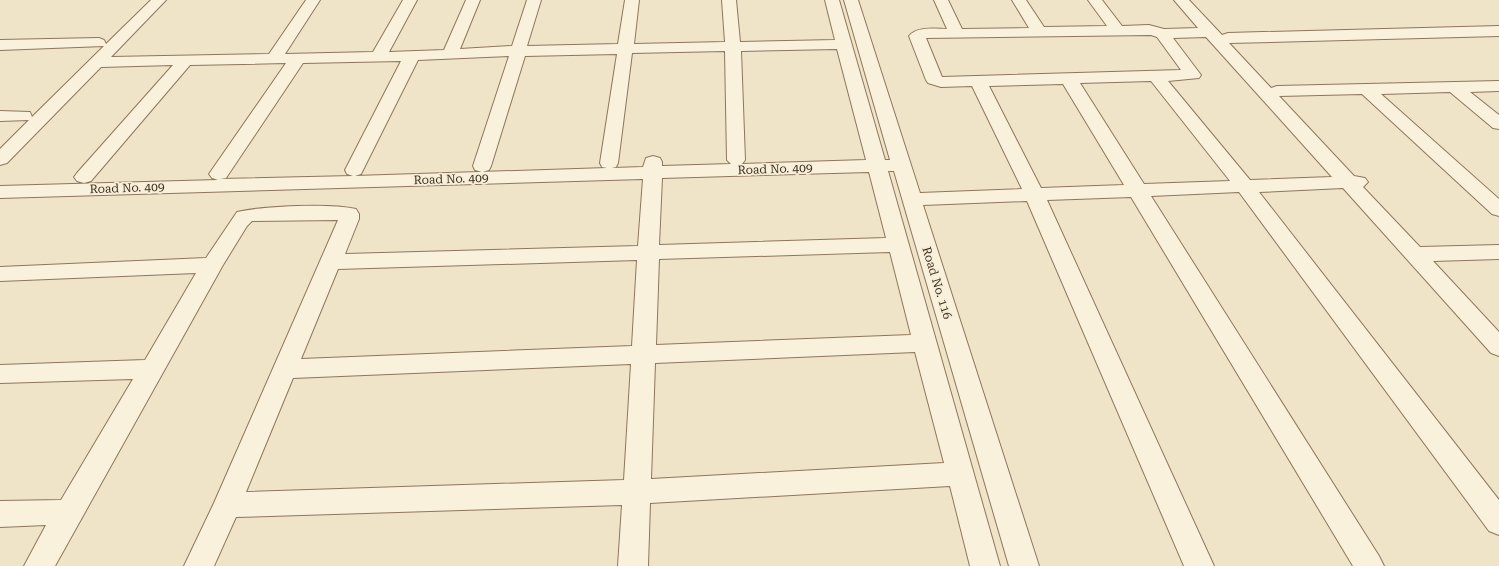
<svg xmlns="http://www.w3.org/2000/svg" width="1499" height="566" font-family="'Roboto Serif',serif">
	<rect width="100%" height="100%" fill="#f0e4c8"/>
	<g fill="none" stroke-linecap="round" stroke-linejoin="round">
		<g stroke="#8d765c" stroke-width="2">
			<path id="minor" d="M 151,0 L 166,0 L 111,57 L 269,54 L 306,0 L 320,0 L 285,54 L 373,52 L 403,0 L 417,0 L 389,52 L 444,50 L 466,0 L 480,0 L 460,49 L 512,46 L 527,0 L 541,0 L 527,46 L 618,44 L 625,0 L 639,0 L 634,44 L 725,42 L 722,0 L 736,0 L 740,42 L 835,40 L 825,0 L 839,0 L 885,160 L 890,160 L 844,0 L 858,0 L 920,193 L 1022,189 L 972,86 L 941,87 L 928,83 L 926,80 L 909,36 C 917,26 936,29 947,29 L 934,0 L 948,0 L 962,29 L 1029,28 L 1012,0 L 1026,0 L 1044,27 L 1107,26 L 1088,0 L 1102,0 L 1122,26 L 1149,25 L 1164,29 L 1198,28 L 1174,0 L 1189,0 L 1222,35 L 1228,33 L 1499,26 L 1499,36 L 1229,43 L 1271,88 L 1277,86 L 1499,81 L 1499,91 L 1470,92 L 1499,115 L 1499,129 L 1493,128 L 1450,92 L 1381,94 L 1499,199 L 1499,216 L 1492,214 L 1362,94 L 1279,96 L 1354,176 L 1365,178 L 1368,182 L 1363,187 L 1420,247 L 1499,245 L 1499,259 L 1433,261 L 1499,332 L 1499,356 L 1491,353 L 1343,188 L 1259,192 L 1499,500 L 1499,535 L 1489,531 L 1239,192 L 1151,196 L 1379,556 L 1384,566 L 1353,566 L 1131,197 L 1047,200 L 1214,566 L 1184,566 L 1027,201 L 923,205 L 1039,566 L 1009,566 L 894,171 L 888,171 L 1000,566 L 970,566 L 950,486 L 650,503 L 648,566 L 618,566 L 622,505 L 236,517 L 214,566 L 184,566 L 214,503 L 338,220 L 252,221 L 247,226 L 223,265 L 55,566 L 24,566 L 46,525 L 0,527 L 0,501 L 61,500 L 133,379 L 0,383 L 0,365 L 145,360 L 196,273 L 0,281 L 0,267 L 206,258 L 237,212 C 262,206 331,203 356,209 L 359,214 L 359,219 L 345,254 L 638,246 L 643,179 L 0,198 L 0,186 L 218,180 L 212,178 L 209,174 L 286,63 L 190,65 L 91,181 L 84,183 L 77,181 L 74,177 L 77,173 L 173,65 L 101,67 L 7,163 L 0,165 L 0,149 L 29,120 L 0,121 L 0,111 L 30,112 L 32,117 L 104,46 L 0,50 L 0,40 L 99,38 L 104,40 L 106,44 ZM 1151,35 L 1157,37 L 1181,70 L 942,77 L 926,38 ZM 1206,37 L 1332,177 L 1250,180 L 1168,81 L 1199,78 L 1201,75 L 1173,38 ZM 837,49 L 866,160 L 742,164 L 745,160 L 741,51 ZM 725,51 L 727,160 L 731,164 L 662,166 L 662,162 L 660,158 L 653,156 L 646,158 L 643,167 L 612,168 L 616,167 L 618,163 L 632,53 ZM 617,54 L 600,163 L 602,167 L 607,168 L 355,176 L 361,174 L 418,60 L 509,56 L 473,166 L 475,170 L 482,172 L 489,170 L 491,166 L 525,56 ZM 401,61 L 345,170 L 347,174 L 353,176 L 220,179 L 226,178 L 303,63 ZM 1151,81 L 1230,181 L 1144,184 L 1080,83 ZM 1063,84 L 1124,185 L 1041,188 L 989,86 ZM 869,172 L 886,238 L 659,245 L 662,178 ZM 890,252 L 911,335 L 656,345 L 659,259 ZM 637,260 L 632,346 L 301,359 L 338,269 ZM 915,352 L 944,463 L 651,479 L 655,363 ZM 631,364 L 624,480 L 246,492 L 293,378 Z"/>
		</g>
		<use href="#minor" fill="#faf1dc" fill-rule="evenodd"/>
	</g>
	<g text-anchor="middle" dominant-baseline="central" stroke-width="3.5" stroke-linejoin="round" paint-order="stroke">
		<g font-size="12" fill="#3d2e20" stroke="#f7eed8">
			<text transform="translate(775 169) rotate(-2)">Road No. 409</text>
			<text transform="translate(451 179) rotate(-2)">Road No. 409</text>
			<text transform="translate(127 188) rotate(-2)">Road No. 409</text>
			<text transform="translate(937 283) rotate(73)">Road No. 116</text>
		</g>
	</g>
</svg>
